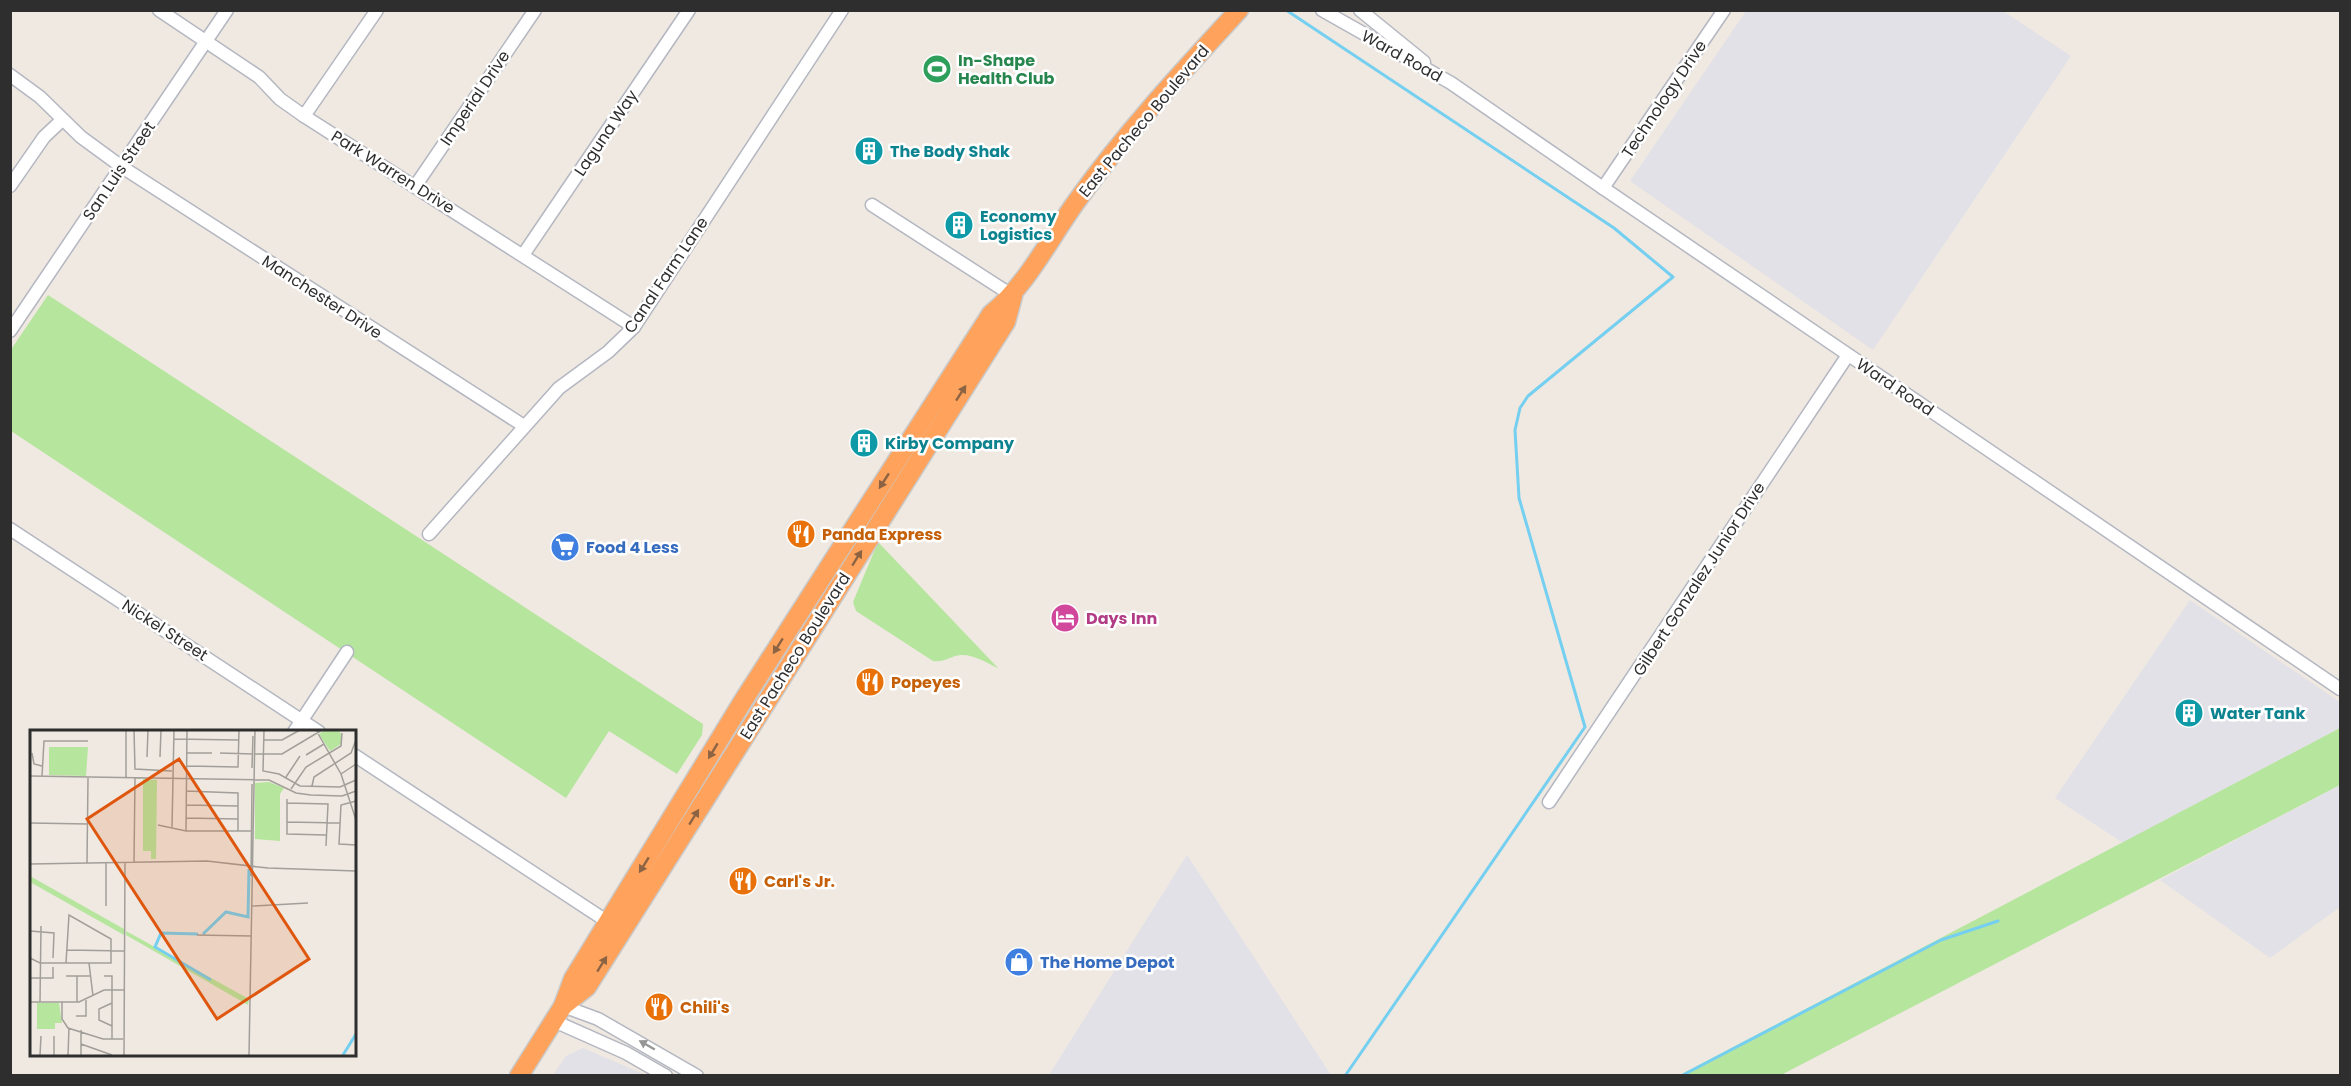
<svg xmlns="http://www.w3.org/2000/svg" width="2351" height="1086" font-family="Poppins,sans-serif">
	<rect width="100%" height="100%" fill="#efe9e1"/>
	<g fill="#e3e1e8">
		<path d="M 1746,11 L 2003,11 L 2071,56 L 1873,350 L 1630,181 Z"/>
		<path d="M 2190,600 L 2340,702 L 2340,728 L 2123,843 L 2055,798 Z"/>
		<path d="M 2340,785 L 2340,907 L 2270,958 L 2160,880 Z"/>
		<path d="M 1187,855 L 1331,1075 L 1049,1075 Z"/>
		<path d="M 583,1048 L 646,1075 L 553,1075 L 566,1056 Z"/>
	</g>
	<g fill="#b6e59e">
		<path d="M 48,295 L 703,724 L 702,735 L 677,774 L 609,731 L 566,798 L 11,431 L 10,351 Z"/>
		<path d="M 878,542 L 998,668 C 987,663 973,654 961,655 C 950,656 944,663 933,661 L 856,611 L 853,602 Z"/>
		<path d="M 2340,728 L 2340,785 L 1781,1075 L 1680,1075 Z"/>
	</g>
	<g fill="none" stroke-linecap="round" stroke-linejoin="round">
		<g stroke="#75cff0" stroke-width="3">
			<path d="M 1286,10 L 1614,228 L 1673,277 L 1528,396 L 1520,408 L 1515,430 L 1519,498 L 1585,727 L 1345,1076"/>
			<path d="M 1681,1076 L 1941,940 L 1998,921"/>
		</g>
		<g stroke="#b4b7c1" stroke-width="15">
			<g id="minor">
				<path d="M 159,10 L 259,77 L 280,99 L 304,116 L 634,327"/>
				<path d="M 1322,10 L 1451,83 L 1603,188 L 2340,689"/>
				<path d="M 1360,10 L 1424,62"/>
				<path d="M 10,75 L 40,97 L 81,137 L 122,167 L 524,426"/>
				<path d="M 304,116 L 377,10"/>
				<path d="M 416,185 L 535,10"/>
				<path d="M 10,186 L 44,137 L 62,120"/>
				<path d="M 1603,188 L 1724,10"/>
				<path d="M 872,205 L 1013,296"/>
				<path d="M 523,255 L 689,10"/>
				<path d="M 10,331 L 227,10"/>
				<path d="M 10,529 L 319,732"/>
				<path d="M 429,534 L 559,388 L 608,352 L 634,327 L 842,10"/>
				<path d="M 294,732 L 347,652"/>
				<path d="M 354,755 L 608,922"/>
				<path d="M 1549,802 L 1848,355"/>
				<path d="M 563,1006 L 598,1019 L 697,1076"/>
				<path d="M 554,1021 L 626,1053 L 666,1076"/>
			</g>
		</g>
		<g stroke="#c9c9c9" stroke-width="21">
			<g id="highway">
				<path d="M 563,1006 L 587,987 L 1006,322 L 1013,296"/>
				<path d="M 519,1076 L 563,1006 L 573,979 L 743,701 L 991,314 C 1029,283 1050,237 1079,198 C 1127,131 1183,71 1239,10"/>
			</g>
		</g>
		<use href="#minor" stroke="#fff" stroke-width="12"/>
		<use href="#highway" stroke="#ffa35c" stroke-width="18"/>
	</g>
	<defs><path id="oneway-solid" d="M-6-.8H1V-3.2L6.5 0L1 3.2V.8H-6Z" transform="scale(1.5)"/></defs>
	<g fill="#8c6343">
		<use href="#oneway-solid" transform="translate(961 393) rotate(-57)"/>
		<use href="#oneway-solid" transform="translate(884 481) rotate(123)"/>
		<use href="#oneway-solid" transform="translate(857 558) rotate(-58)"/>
		<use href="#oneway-solid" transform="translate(778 646) rotate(122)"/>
		<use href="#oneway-solid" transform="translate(713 751) rotate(121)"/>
		<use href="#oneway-solid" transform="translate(694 817) rotate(-58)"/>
		<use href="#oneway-solid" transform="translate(644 865) rotate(122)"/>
		<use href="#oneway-solid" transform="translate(602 964) rotate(-58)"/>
	</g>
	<use fill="#969696" href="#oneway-solid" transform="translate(647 1045) rotate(-150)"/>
	<defs>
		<g id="stadium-disc" transform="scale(1.5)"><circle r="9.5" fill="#2e9e5b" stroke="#fff"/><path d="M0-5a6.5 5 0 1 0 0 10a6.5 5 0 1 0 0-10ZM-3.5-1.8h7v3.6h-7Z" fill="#fff"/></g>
		<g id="building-disc" transform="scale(1.5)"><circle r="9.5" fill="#0f9aa8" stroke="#fff"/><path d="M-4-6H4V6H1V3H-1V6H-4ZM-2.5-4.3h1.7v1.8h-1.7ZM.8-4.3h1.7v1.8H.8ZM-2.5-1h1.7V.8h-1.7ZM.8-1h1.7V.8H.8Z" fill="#fff"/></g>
		<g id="restaurant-disc" transform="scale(1.5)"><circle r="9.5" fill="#e8710a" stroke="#fff"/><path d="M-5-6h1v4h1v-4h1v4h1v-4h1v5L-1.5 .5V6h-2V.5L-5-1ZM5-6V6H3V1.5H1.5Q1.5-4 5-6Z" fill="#fff"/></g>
		<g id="supermarket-disc" transform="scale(1.5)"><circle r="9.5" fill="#3f7fe0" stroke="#fff"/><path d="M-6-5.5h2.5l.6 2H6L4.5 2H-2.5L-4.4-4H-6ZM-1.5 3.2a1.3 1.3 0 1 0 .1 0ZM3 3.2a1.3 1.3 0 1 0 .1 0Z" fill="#fff"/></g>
		<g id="hotel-disc" transform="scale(1.5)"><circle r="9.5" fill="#d1479c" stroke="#fff"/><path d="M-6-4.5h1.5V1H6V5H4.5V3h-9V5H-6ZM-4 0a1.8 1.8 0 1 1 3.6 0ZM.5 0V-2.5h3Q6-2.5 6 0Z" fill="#fff"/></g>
		<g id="shop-disc" transform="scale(1.5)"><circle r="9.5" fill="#3f7fe0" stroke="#fff"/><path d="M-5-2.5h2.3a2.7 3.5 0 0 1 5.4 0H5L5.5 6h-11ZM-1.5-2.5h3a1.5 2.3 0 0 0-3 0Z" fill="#fff"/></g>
	</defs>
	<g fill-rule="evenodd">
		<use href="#stadium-disc" x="937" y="69"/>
		<use href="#building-disc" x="869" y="151"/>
		<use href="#building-disc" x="959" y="225"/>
		<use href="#building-disc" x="864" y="443"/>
		<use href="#restaurant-disc" x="801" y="534"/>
		<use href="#supermarket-disc" x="565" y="547"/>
		<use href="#hotel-disc" x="1065" y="618"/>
		<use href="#restaurant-disc" x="870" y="682"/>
		<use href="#building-disc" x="2189" y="713"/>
		<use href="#restaurant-disc" x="743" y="881"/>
		<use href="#shop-disc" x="1019" y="962"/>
		<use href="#restaurant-disc" x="659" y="1007"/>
	</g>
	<g text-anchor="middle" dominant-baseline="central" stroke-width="5" stroke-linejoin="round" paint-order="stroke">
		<g font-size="16" fill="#2e2e2e" stroke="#fff">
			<text transform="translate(1402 56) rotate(29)">Ward Road</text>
			<text transform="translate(475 98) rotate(-56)">Imperial Drive</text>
			<text transform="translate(1664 99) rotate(-56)">Technology Drive</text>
			<text transform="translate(1144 121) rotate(-50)">East Pacheco Boulevard</text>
			<text transform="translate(606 133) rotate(-56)">Laguna Way</text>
			<text transform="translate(119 171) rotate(-56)">San Luis Street</text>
			<text transform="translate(393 172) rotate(32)">Park Warren Drive</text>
			<text transform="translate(666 275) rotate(-56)">Canal Farm Lane</text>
			<text transform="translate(322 297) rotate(33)">Manchester Drive</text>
			<text transform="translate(1895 387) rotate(34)">Ward Road</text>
			<text transform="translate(1699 579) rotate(-57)">Gilbert Gonzalez Junior Drive</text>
			<text transform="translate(165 630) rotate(33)">Nickel Street</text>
			<text transform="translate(795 656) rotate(-58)">East Pacheco Boulevard</text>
		</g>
		<g font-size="16" font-weight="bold" fill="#27864d" stroke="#fff" text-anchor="start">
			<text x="958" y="60">In-Shape<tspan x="958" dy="18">Health Club</tspan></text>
		</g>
		<g font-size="16" font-weight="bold" fill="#0d838f" stroke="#fff" text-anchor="start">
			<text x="890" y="151">The Body Shak</text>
			<text x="980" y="216">Economy<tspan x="980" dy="18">Logistics</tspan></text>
			<text x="885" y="443">Kirby Company</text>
			<text x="2210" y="713">Water Tank</text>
		</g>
		<g font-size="16" font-weight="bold" fill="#c56008" stroke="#fff" text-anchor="start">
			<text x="822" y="534">Panda Express</text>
			<text x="891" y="682">Popeyes</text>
			<text x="764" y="881">Carl's Jr.</text>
			<text x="680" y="1007">Chili's</text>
		</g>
		<g font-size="16" font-weight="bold" fill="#366cbe" stroke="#fff" text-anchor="start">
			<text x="586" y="547">Food 4 Less</text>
			<text x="1040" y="962">The Home Depot</text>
		</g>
		<g font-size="16" font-weight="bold" fill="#b23c85" stroke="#fff" text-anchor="start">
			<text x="1086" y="618">Days Inn</text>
		</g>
	</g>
	<g transform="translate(30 730)">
		<rect width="326" height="326" fill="#efe9e1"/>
		<path d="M 295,0 L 309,1 L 312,5 L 311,14 L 300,21 L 289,4 ZM 19,17 L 58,17 L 56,46 L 19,45 ZM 113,49 L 127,50 L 126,129 L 121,129 L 121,121 L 113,121 ZM 225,53 L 239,52 L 254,58 L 250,64 L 250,111 L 225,109 ZM 0,146 L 94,199 L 94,205 L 0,152 ZM 96,201 L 219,269 L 218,275 L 96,205 ZM 7,273 L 29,273 L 32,293 L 25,293 L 25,299 L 7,299 Z" fill="#b6e59e"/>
		<path fill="none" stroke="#75cff0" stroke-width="3" d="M 168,204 L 131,203 L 125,217 L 181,250M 173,204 L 196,182 L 218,187 L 219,139M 313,325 L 326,304"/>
		<path fill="none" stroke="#a29e99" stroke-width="1.5" d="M 104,0 L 105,39 L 142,41M 234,0 L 233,41 L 249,44 L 270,56 L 310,57 L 326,50M 286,0 L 311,44 L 326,90M 144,9 L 209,10M 233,10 L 252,10 L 270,0M 2,23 L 4,34 L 12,36M 157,23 L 182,23M 190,23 L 223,24M 225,24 L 252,24 L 292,0M 276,25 L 294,14M 117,27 L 118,0M 130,27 L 131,0M 157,36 L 208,37 L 209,0M 222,38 L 223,6M 311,44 L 326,34M 0,46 L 239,50 L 266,63 L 281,65M 12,46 L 14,11 L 58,11M 256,47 L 270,26M 96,48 L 96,0M 282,56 L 284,47 L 321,23 L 326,10M 261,59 L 276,37 L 311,16 L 312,3M 156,61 L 208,63 L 208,101M 281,65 L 312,66 L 326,61M 257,69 L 257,104 L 296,105M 326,71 L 311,75 L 309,114 L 326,115M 257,73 L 298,74 L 296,116M 156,75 L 208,76M 156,88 L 208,89M 257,92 L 310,93M 0,93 L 58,94M 128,95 L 156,101 L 222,101M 142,97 L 144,0M 156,101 L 157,0M 104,132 L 105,48M 57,133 L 58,48M 76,133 L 76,176M 0,134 L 177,131 L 238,138 L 326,141M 221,146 L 222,54M 222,176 L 278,173M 0,201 L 24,203 L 23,228M 167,205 L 221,206M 37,220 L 95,221M 0,228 L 10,233 L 81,233 L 81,209 L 39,185 L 36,233M 59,233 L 63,266M 36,246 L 60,246M 47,246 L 47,272M 74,246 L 82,246 L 82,309M 0,248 L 23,248 L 23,237M 0,272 L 49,272 L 74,260 L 94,260M 10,272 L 11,196M 32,272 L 32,289 L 38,298 L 73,309 L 93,309M 46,286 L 56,286 L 56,270M 82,296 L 69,290 L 69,279 L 82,273M 51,300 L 51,325M 24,306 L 24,325M 51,314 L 82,325M 10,325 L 11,306M 38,325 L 39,298M 94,325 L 95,132M 219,325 L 225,0"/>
		<path fill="#df570e" fill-opacity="0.15" stroke="#df570e" stroke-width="3" d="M 149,29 L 279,229 L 187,289 L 57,89 Z"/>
		<rect width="326" height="326" fill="none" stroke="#2e2e2e" stroke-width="3"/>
	</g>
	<rect width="2351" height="1086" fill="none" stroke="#2e2e2e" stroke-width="24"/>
</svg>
